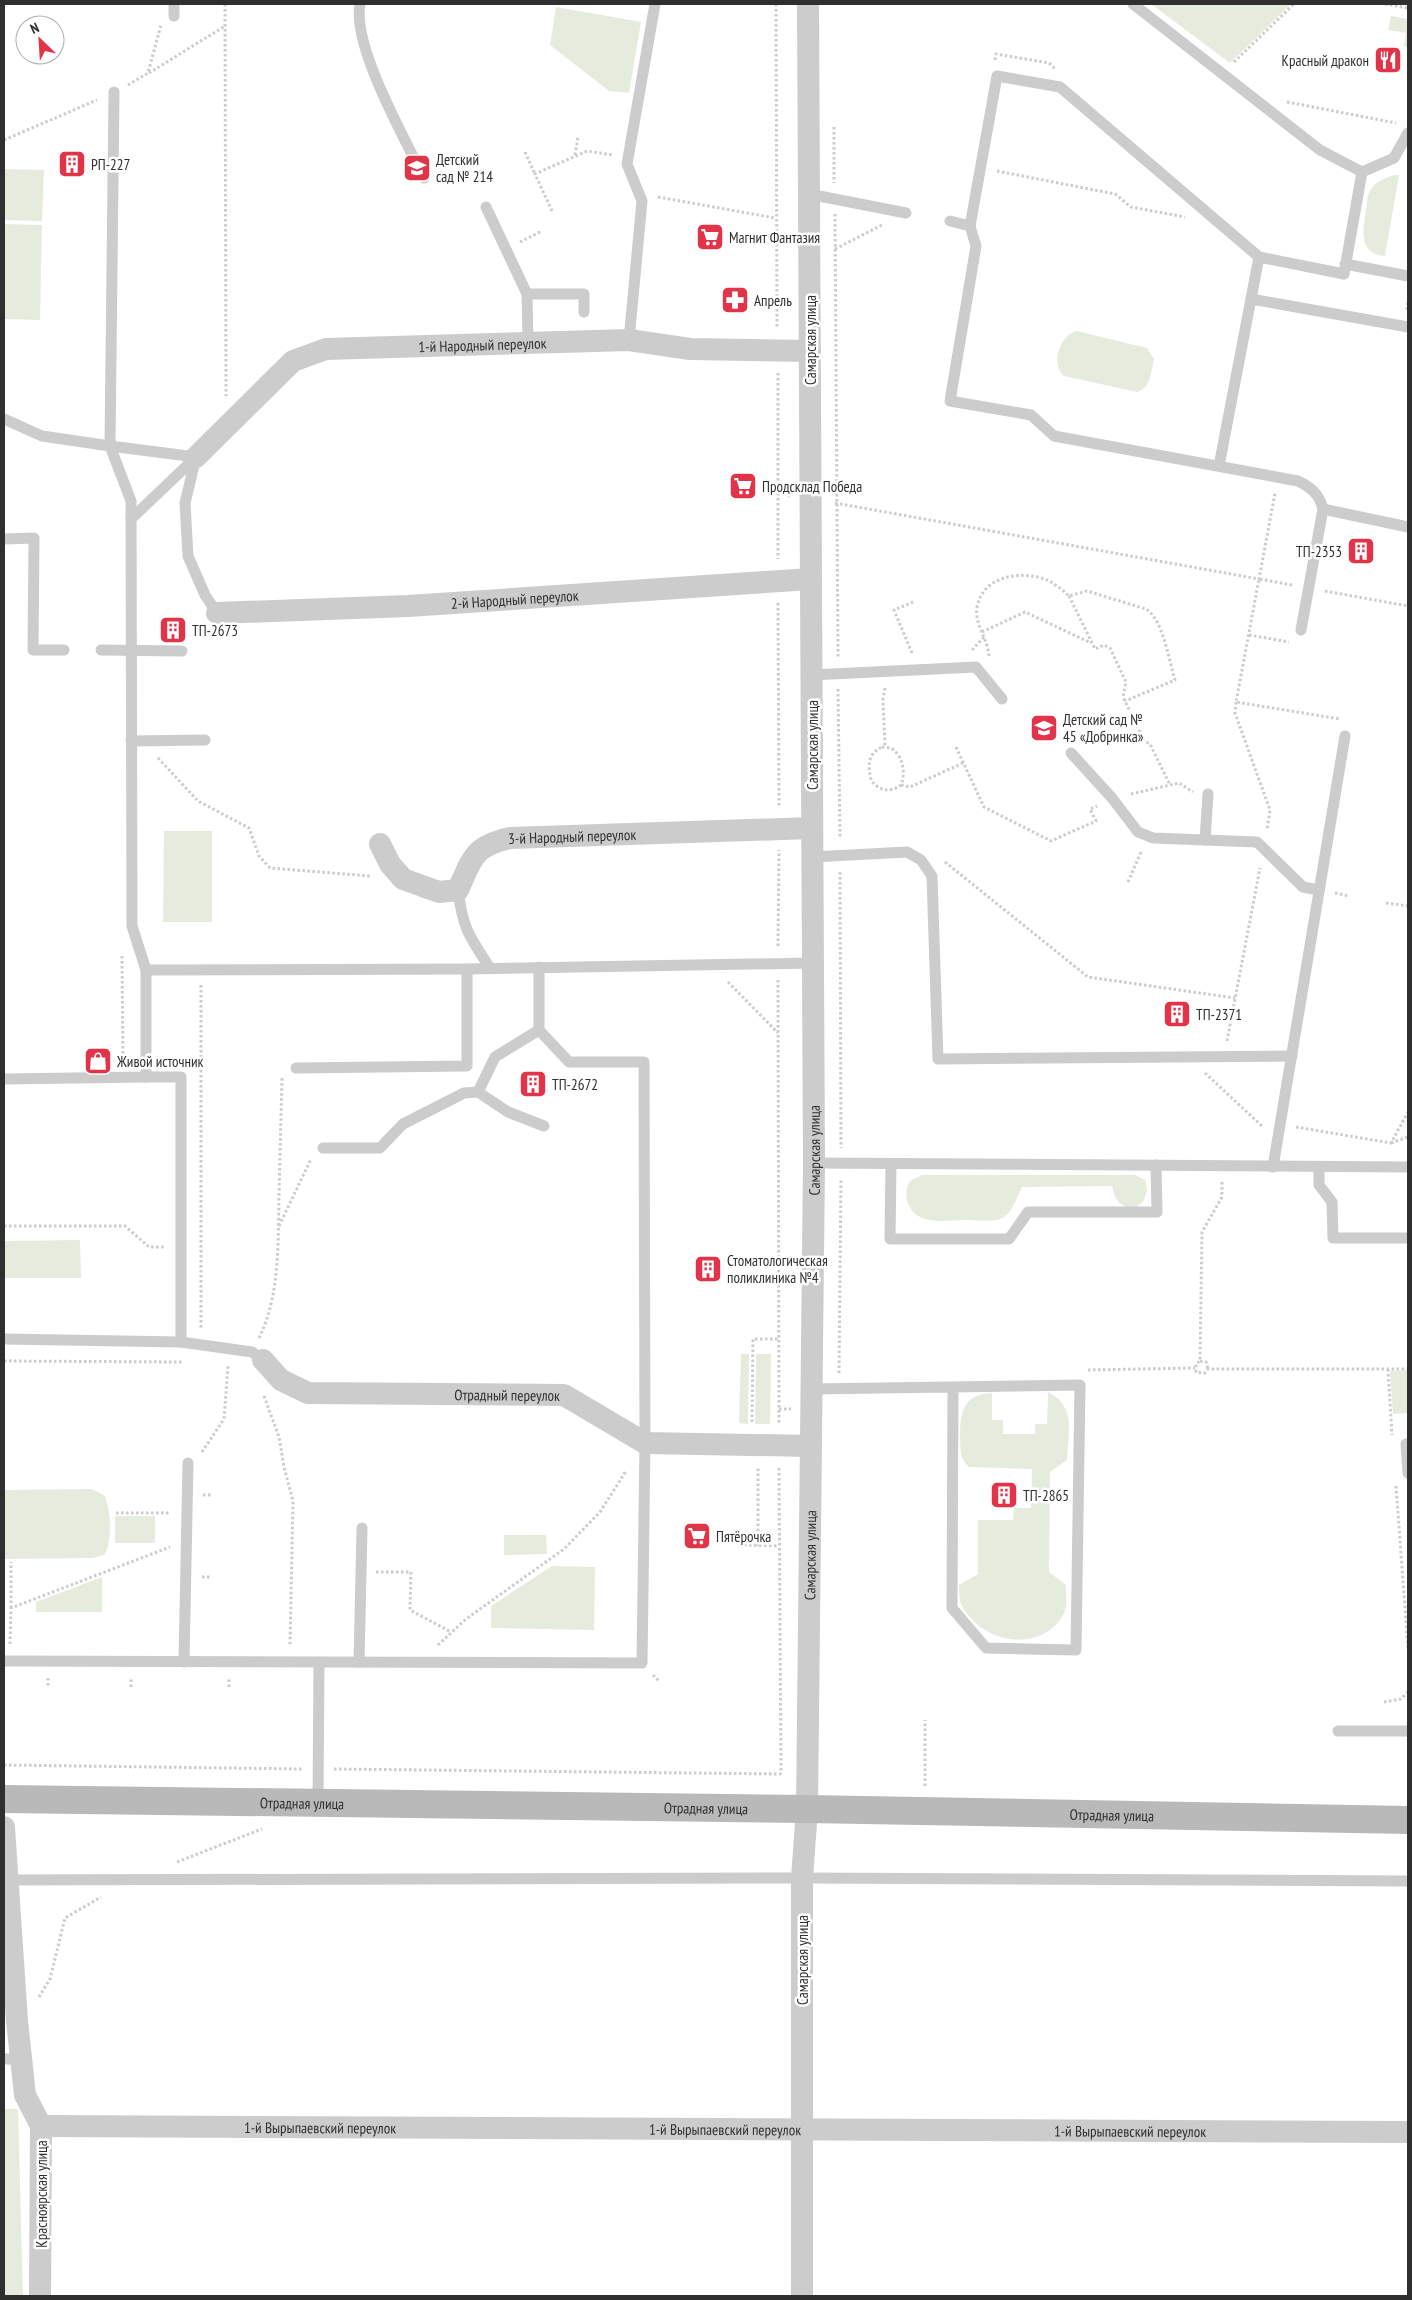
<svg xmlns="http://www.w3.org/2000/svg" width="1412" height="2300" font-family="'PT Sans Narrow',sans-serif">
	<rect width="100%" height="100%" fill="#fff"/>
	<g fill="#e6ecdd">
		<path d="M 1151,4 L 1291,4 L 1230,63 Z"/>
		<path d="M 556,7 L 641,22 L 629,93 L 609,91 L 550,45 Z"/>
		<path d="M 1391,16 L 1408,19 L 1408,47 L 1404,46 L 1406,33 L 1388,30 Z"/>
		<path d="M 4,169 L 44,170 L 42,221 L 4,220 Z"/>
		<path d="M 1394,175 L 1399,175 L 1385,256 C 1358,254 1363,230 1366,211 C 1367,204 1367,195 1371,189 C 1377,181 1385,178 1394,175 Z"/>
		<path d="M 4,224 L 42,225 L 40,320 L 4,319 Z"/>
		<path d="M 1077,331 L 1147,348 L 1154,359 C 1151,372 1151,388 1137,392 L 1064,376 C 1050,363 1060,335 1077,331 Z"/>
		<path d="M 164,831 L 212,831 L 212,922 L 163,922 Z"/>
		<path d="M 922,1175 L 1135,1175 L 1145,1180 L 1147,1191 L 1143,1202 C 1128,1215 1114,1203 1112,1186 L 1022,1187 C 1017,1197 1013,1210 1004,1217 C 995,1223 978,1220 966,1220 C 947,1220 916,1227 908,1203 C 905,1195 906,1189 910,1181 Z"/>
		<path d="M 80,1240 L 81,1278 L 4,1278 L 4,1241 Z"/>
		<path d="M 741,1354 L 749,1354 L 748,1424 L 739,1423 Z"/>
		<path d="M 756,1354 L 771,1354 L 770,1424 L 755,1424 Z"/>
		<path d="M 1408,1370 L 1408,1413 L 1393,1414 L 1390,1371 Z"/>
		<path d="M 1048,1392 C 1077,1407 1068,1432 1067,1460 L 1050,1472 L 1049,1572 L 1066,1585 C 1066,1594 1068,1607 1063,1615 C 1044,1650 992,1645 970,1617 C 966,1612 961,1607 960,1600 C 959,1595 959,1590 959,1585 L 978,1574 L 978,1520 L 1013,1520 L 1014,1508 L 1031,1508 L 1032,1469 L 969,1467 C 959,1459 961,1450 960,1438 C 960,1414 962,1394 992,1393 L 992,1420 L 1003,1420 L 1003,1434 L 1035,1434 L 1035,1424 L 1047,1424 Z"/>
		<path d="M 91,1489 L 104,1495 C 111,1506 113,1544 104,1555 L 93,1558 L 4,1559 L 4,1490 Z"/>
		<rect x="115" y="1516" width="40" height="27"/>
		<path d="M 504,1535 L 546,1535 L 547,1554 L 504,1555 Z"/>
		<path d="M 552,1566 L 595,1567 L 594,1630 L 491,1628 L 491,1606 Z"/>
		<path d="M 102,1577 L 102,1612 L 36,1612 L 36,1602 Z"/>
		<path d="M 4,2109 L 18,2109 L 23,2296 L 4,2296 Z"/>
	</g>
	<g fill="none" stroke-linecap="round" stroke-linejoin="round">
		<g stroke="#ccc" stroke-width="3" stroke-dasharray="2.5 2.5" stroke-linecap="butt">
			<path d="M 225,4 L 226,396"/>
			<path d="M 776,4 L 777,329"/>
			<path d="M 1385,4 L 1408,8"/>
			<path d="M 995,60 L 996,54 L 1049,63 L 1055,69"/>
			<path d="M 1234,62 L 1294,4"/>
			<path d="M 149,73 L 225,26"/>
			<path d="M 128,85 L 148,73 L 161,25"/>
			<path d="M 1287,102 L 1396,123"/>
			<path d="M 834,127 L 834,183"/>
			<path d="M 4,140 L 97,100"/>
			<path d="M 525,152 L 535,174"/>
			<path d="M 575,155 L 578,137"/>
			<path d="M 997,171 L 1115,194 L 1131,207 L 1185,217"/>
			<path d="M 658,197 L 775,218"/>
			<path d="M 552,211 L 535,174 L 587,151 L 613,155"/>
			<path d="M 835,214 L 838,658"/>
			<path d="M 520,242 L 542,231"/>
			<path d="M 835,249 L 882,225"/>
			<path d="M 1407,310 L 1408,301"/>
			<path d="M 778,373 L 778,559"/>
			<path d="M 778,493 L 790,496"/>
			<path d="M 835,503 L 1259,579 L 1275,493"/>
			<path d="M 1292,585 L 1259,579 L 1236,702 L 1340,719"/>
			<path d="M 1325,591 L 1408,606"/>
			<path d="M 1069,596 L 1095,649 L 1104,645 L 1110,648 L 1126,682 L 1123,697 L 1144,741 L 1150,744 L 1170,785"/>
			<path d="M 778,603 L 779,806"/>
			<path d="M 982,632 L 1025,612 L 1091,643"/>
			<path d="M 1249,635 L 1289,642"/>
			<path d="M 972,650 L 984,637"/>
			<path d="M 912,653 L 894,610 L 913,602"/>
			<path d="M 989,656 C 988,639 974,624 977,607 C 983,575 1022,570 1047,580 C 1055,584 1063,590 1069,596 L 1087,591 L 1146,609 C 1163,619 1169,661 1175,680 L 1125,701"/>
			<path d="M 885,688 L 883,699 L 885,747"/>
			<path d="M 838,689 L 840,838"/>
			<path d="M 1236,702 L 1235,713 L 1270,810 L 1267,830"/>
			<path d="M 882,747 L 891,748 C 903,756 906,772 901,785 C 890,793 879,791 871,780 C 868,766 867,754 882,747 Z"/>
			<path d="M 956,747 L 984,807 L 1051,841 L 1096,821 L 1090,809 L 1097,806"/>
			<path d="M 158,758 L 198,801 L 249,828 L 259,856 L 270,868 L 370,876"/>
			<path d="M 901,785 L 910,787 L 963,763"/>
			<path d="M 1131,794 L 1179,783 L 1193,792"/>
			<path d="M 945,862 L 1088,977 L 1235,998"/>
			<path d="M 840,872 L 841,1148"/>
			<path d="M 1128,882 L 1142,850"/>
			<path d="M 1335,893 L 1349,896"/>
			<path d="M 1386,903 L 1408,906"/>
			<path d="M 778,946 L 779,850"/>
			<path d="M 122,956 L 123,1060"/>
			<path d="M 778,980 L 779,1424"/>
			<path d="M 728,982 L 778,1033"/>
			<path d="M 201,985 L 201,1329"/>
			<path d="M 1227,1041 L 1260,868"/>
			<path d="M 1205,1073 L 1263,1127"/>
			<path d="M 1296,1127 L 1391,1143 L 1408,1112"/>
			<path d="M 1391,1143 L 1408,1137"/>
			<path d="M 1222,1182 L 1222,1197 L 1202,1232 L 1200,1361 L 1196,1364 L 1196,1372 L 1205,1373 L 1208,1369 L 1408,1369"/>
			<path d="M 4,1226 L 125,1226 L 149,1247 L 165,1247"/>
			<path d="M 279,1226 L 311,1159"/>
			<path d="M 259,1338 C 280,1296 278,1242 279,1196 C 280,1156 281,1117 282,1077"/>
			<path d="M 4,1361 L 183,1362"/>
			<path d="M 1200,1361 L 1206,1362 L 1208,1369"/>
			<path d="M 1388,1369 L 1392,1435"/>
			<path d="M 1088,1370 L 1195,1368"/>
			<path d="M 839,1373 L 841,1179"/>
			<path d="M 264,1396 L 279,1437 L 284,1467 L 293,1501 L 290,1646"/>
			<path d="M 779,1409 L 791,1409"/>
			<path d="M 752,1422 L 753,1339 L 779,1339"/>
			<path d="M 202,1452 L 224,1419 L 228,1366"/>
			<path d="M 779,1468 L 781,1774"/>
			<path d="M 1396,1486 L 1408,1648"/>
			<path d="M 203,1495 L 212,1495"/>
			<path d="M 116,1513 L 170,1513"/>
			<path d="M 744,1545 L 779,1546"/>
			<path d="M 758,1546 L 758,1466"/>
			<path d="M 376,1572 L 411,1572 L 410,1610 L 451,1632"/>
			<path d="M 202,1577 L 212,1577"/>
			<path d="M 11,1608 L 11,1562"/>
			<path d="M 10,1644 L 11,1608 L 170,1547"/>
			<path d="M 438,1645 L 466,1619 L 564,1549 L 600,1512 L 626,1471"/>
			<path d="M 653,1675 L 660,1682"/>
			<path d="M 48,1678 L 48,1687"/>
			<path d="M 131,1687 L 131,1678"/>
			<path d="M 229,1687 L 229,1678"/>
			<path d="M 1384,1702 L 1401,1699 L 1408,1692"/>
			<path d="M 4,1765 L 303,1769"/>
			<path d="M 334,1769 L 781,1774"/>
			<path d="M 925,1786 L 925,1720"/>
			<path d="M 177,1862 L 262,1829"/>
			<path d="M 39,1997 L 50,1979 L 65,1918 L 101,1897"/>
		</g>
		<g stroke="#ccc" stroke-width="11">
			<path d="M 174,4 L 174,16"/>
			<path d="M 360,4 C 352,46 404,137 424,178"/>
			<path d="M 1133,4 L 1320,150 L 1362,172"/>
			<path d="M 114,92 L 110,446 L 196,457 L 185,503 L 188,556 L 205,595 L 217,613"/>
			<path d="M 1408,133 L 1394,158 L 1362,172 L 1344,274 L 1259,257 L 1060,87 L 997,76 L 970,226 L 976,246 L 950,401 L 1031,415 L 1054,436 L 1298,481 C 1312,488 1319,494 1323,509 L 1408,527"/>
			<path d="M 809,194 L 906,213"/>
			<path d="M 486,207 L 527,294 L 528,343"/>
			<path d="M 950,221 L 970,226"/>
			<path d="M 1345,264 L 1408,276"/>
			<path d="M 527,294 L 584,294 L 584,312"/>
			<path d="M 1251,299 L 1408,327"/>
			<path d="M 629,340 L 642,201 L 627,164 L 655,4"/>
			<path d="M 4,419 L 42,436 L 110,446 L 131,501 L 132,926 L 146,970"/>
			<path d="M 1219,466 L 1259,257"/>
			<path d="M 131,519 L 196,457"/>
			<path d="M 4,539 L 34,538 L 33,650 L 64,650"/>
			<path d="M 1301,630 L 1323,509"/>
			<path d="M 101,650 L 182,651"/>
			<path d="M 811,675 L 976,667 L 1002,699"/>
			<path d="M 131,741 L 205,740"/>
			<path d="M 1071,753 L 1112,798 L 1138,832 L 1153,838 L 1257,842 L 1303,887 L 1319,890"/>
			<path d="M 1205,840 L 1208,794"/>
			<path d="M 812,857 L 907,852 L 921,860 L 932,876 L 938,1059 L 1292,1056"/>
			<path d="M 458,890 C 463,929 469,936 490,968"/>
			<path d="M 296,1068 L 467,1066 L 467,969"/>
			<path d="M 146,1077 L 181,1077 L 181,1342"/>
			<path d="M 4,1079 L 146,1077 L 146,970 L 467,969 L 813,963"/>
			<path d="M 478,1092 L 495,1057 L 539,1030"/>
			<path d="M 323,1148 L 380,1148 L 403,1124 L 464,1093 L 478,1092 L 508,1112 L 544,1126"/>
			<path d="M 814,1163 L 1408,1167"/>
			<path d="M 891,1164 L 890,1239 L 1009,1239 L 1028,1212 L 1157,1212 L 1156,1165"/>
			<path d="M 1273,1167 L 1345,736"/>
			<path d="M 1319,1167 L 1319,1185 L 1332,1202 L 1333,1238 L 1408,1238"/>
			<path d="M 4,1339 L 181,1342 L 252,1352 L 263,1360"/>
			<path d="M 811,1389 L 1080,1385 L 1076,1650 L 986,1648 L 952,1608 L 953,1387"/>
			<path d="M 1408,1444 L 1406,1444 L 1408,1473"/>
			<path d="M 4,1661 L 319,1662 L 318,1803"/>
			<path d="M 184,1662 L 188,1463"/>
			<path d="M 319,1662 L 642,1663 L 645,1443 L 644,1062 L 569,1062 L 539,1030 L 539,967"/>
			<path d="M 359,1662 L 362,1528"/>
			<path d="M 1338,1731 L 1408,1731"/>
			<path d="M 5,1880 L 802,1878 L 1408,1881"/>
			<path d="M 4,2059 L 21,2059"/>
		</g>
		<g stroke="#ccc" stroke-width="22">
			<path id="s1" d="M 196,457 L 293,361 L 326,349 L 629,340 L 690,349 L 810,351"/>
			<path id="s2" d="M 217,613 L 408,606 L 811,579"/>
			<path id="s3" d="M 380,844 L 390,864 L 403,879 L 439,892 L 458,890 C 472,859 473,846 510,838 L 812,828"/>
			<path id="s4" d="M 263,1360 L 281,1380 L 308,1393 L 564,1395 L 645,1443 L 811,1446"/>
			<path d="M 4,1827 L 17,2021 L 25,2095 L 41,2126 L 40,2296"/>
			<path id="s5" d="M 41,2126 L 1408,2132"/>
			<path id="s6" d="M 802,2296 L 802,1878 L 807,1809 L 814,1163 L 808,4"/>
		</g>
		<path stroke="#b9b9b9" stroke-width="28" id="s7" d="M 4,1799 L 807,1809 L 1408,1820"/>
	</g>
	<defs>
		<g id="restaurant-square" transform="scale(1.4375)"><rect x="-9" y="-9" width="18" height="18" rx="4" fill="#e23449" stroke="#fff"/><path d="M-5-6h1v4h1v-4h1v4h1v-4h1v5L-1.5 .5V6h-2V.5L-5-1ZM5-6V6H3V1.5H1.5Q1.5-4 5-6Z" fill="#fff"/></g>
		<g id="building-square" transform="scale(1.4375)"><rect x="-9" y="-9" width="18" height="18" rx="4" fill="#e23449" stroke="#fff"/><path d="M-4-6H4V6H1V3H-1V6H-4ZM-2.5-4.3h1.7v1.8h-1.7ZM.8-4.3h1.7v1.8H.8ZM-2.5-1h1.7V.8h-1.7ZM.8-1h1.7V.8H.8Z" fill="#fff"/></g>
		<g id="school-square" transform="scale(1.4375)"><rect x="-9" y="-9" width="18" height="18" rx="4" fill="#e23449" stroke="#fff"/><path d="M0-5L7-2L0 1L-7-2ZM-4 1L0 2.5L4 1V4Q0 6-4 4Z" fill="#fff"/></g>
		<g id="supermarket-square" transform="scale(1.4375)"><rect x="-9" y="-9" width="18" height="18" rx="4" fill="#e23449" stroke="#fff"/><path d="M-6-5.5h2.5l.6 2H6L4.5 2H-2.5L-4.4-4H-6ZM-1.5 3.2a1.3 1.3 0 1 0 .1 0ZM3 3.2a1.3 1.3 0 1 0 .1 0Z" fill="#fff"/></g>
		<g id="pharmacy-square" transform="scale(1.4375)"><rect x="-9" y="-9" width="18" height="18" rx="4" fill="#e23449" stroke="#fff"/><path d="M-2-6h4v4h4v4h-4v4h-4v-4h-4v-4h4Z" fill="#fff"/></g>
		<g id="shop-square" transform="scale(1.4375)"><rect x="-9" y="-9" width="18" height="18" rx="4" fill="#e23449" stroke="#fff"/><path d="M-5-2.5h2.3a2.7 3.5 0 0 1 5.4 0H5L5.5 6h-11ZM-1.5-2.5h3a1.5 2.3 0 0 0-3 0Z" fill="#fff"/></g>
	</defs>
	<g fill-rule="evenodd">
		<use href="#restaurant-square" x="1388" y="60"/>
		<use href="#building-square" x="72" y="164"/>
		<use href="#school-square" x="417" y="168"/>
		<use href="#supermarket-square" x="710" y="237"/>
		<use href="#pharmacy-square" x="735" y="300"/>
		<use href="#supermarket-square" x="743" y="486"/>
		<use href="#building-square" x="1361" y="551"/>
		<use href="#building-square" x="173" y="630"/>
		<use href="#school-square" x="1044" y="728"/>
		<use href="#building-square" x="1177" y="1014"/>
		<use href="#shop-square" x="98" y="1061"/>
		<use href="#building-square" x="533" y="1084"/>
		<use href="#building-square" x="708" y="1269"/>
		<use href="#building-square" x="1004" y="1495"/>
		<use href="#supermarket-square" x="697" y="1536"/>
	</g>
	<g text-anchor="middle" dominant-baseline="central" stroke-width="5" stroke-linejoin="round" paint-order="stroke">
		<g font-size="15" fill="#2f2f2f" stroke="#fff" text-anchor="start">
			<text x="1369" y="60" text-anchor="end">Красный дракон</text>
			<text x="436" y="159">Детский<tspan x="436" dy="17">сад № 214</tspan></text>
			<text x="91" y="164">РП-227</text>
			<text x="729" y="237">Магнит Фантазия</text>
			<text x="754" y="300">Апрель</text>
			<text x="762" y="486">Продсклад Победа</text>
			<text x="1342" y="551" text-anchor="end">ТП-2353</text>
			<text x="192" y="630">ТП-2673</text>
			<text x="1063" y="719">Детский сад №<tspan x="1063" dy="17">45 «Добринка»</tspan></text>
			<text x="1196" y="1014">ТП-2371</text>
			<text x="117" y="1061">Живой источник</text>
			<text x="552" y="1084">ТП-2672</text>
			<text x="727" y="1260">Стоматологическая<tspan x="727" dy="17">поликлиника №4</tspan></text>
			<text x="1023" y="1495">ТП-2865</text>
			<text x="716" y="1536">Пятёрочка</text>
		</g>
		<g font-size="15" fill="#2f2f2f" stroke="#fff">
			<text transform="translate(810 340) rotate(-90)">Самарская улица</text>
			<text stroke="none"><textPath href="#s1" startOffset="328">1-й Народный переулок</textPath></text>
			<text stroke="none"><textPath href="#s2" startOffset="298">2-й Народный переулок</textPath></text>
			<text transform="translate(812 745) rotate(-90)">Самарская улица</text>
			<text stroke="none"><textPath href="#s3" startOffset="240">3-й Народный переулок</textPath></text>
			<text stroke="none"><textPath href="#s6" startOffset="1146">Самарская улица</textPath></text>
			<text stroke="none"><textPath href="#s4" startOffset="256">Отрадный переулок</textPath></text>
			<text stroke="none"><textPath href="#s6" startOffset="741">Самарская улица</textPath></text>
			<text stroke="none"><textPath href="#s7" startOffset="298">Отрадная улица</textPath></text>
			<text stroke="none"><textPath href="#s7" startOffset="702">Отрадная улица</textPath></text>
			<text stroke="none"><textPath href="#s7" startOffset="1108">Отрадная улица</textPath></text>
			<text transform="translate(802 1960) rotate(-90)">Самарская улица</text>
			<text stroke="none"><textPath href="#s5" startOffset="279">1-й Вырыпаевский переулок</textPath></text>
			<text stroke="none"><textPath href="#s5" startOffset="684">1-й Вырыпаевский переулок</textPath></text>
			<text stroke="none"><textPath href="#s5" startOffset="1089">1-й Вырыпаевский переулок</textPath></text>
			<text transform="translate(41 2194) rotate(-90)">Красноярская улица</text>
		</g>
	</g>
	<rect width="1412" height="2300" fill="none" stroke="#2f2f2f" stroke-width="10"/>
	<g transform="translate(40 40) rotate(335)"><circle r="24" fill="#ffffff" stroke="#acacac"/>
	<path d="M0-4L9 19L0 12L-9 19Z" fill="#e23449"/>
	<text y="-8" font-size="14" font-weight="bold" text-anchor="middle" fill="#2f2f2f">N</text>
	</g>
</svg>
